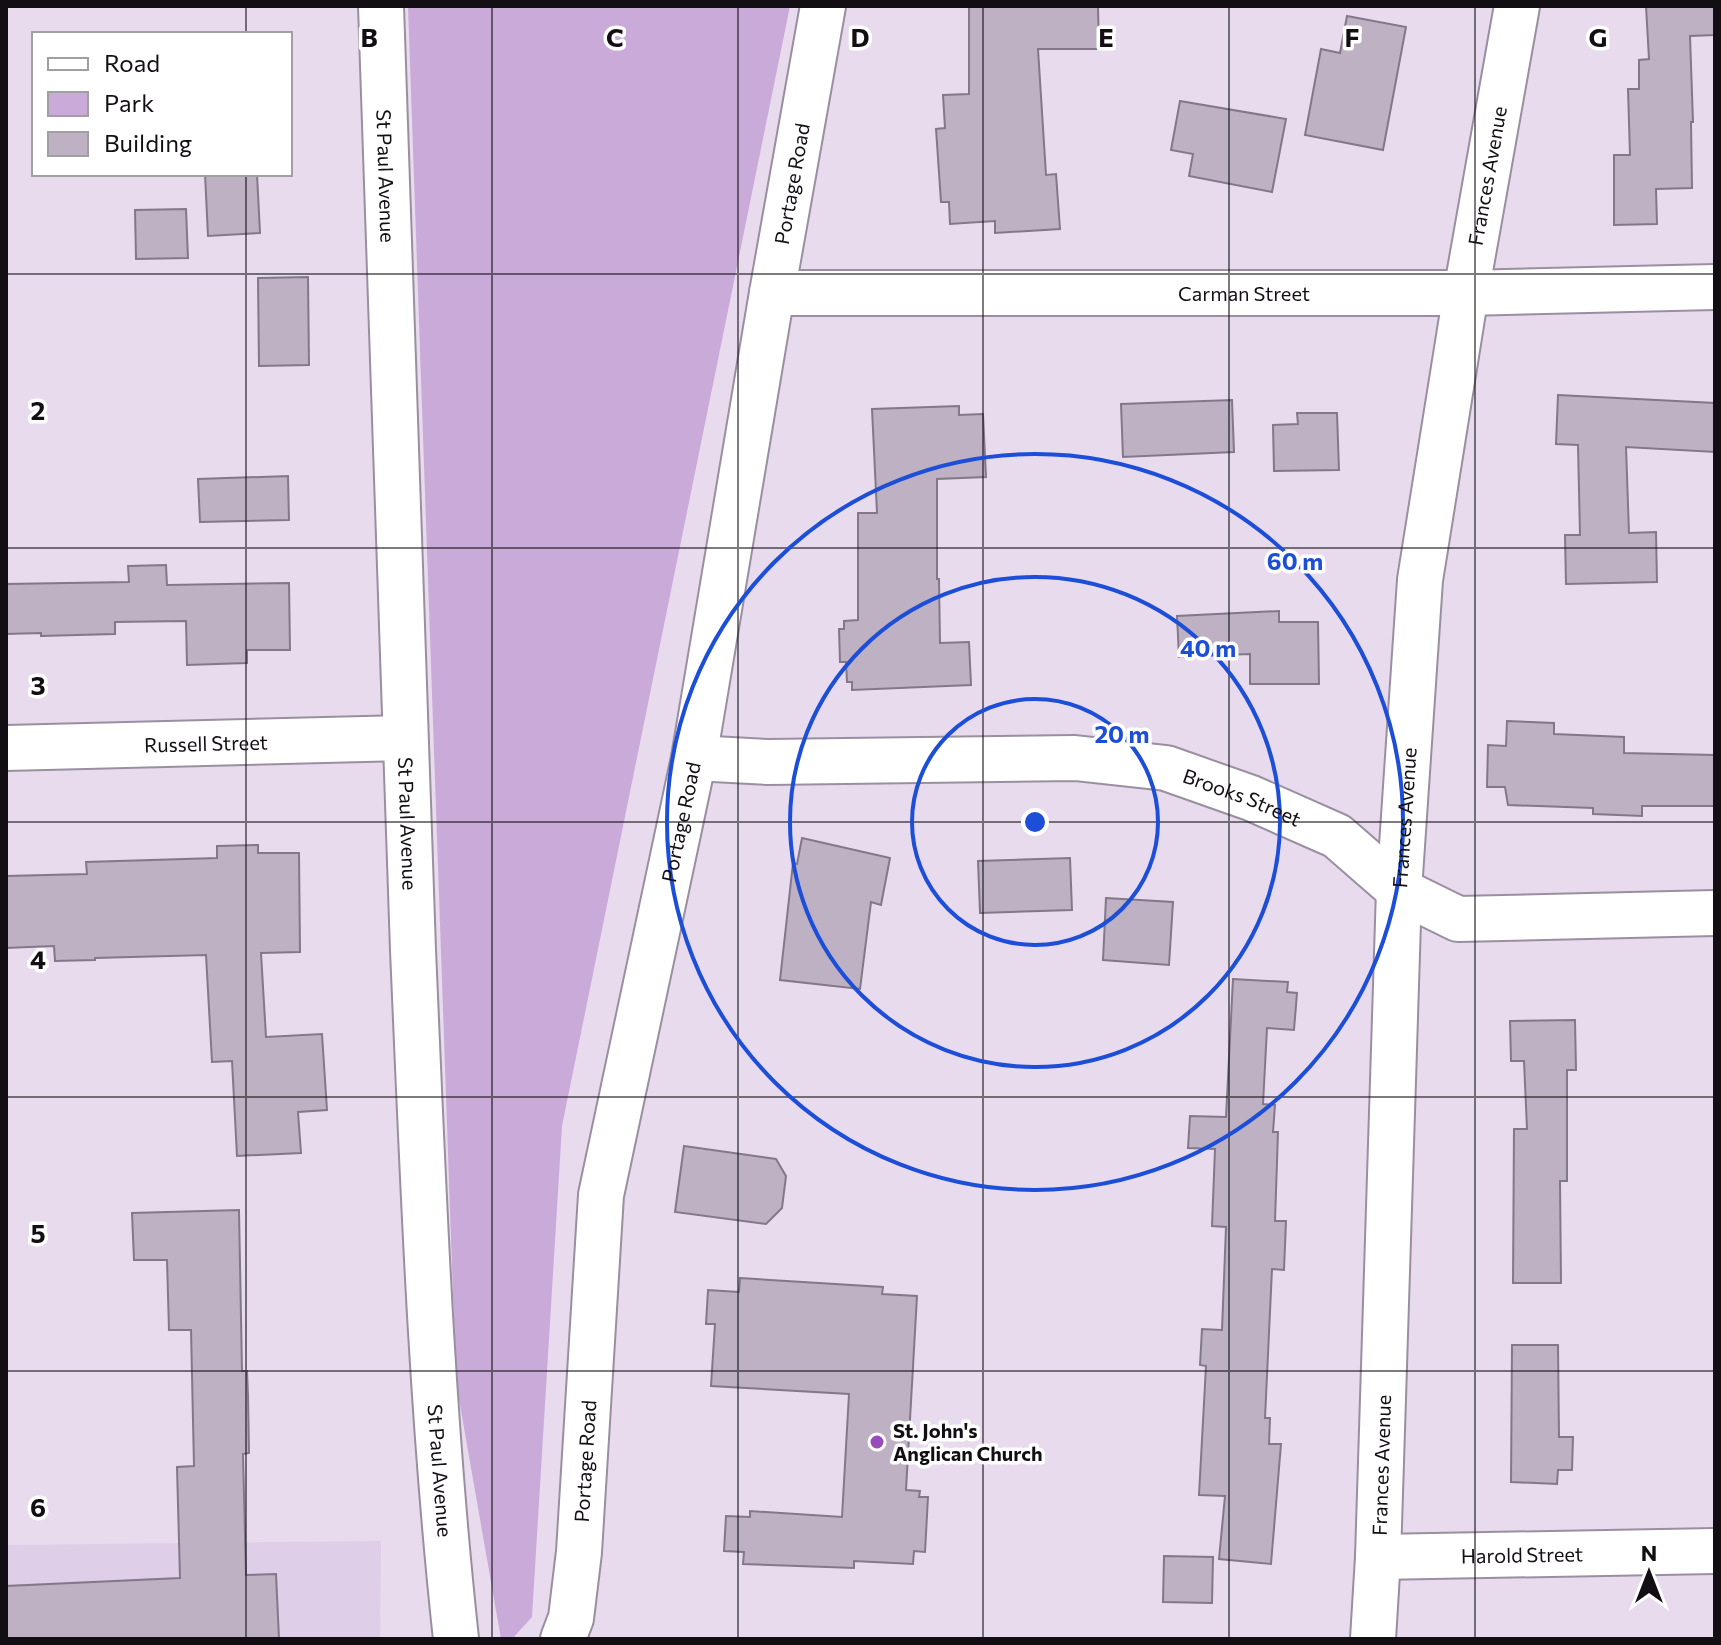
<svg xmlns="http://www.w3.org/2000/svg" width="1721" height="1645" font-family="Commissioner,sans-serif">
	<rect width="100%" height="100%" fill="#e8dbee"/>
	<path fill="#dfcee7" d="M 381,1541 L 380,1639 L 6,1639 L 6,1545 Z"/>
	<path fill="#c9aad8" d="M 408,6 L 790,6 L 562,1126 L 532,1617 L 512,1639 L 501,1639 L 456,1382 Z"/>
	<g fill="#bdb1c3" stroke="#837889" stroke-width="2">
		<path d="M 969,6 L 1098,6 L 1099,49 L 1038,49 L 1046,175 L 1056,174 L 1060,229 L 995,233 L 995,221 L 950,224 L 949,202 L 941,202 L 936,129 L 945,128 L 943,95 L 969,94 Z"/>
		<path d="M 1646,6 L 1715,6 L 1715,35 L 1690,36 L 1693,122 L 1691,122 L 1692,188 L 1656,189 L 1657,224 L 1614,225 L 1614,155 L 1630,155 L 1628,89 L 1639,89 L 1639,60 L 1649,59 Z"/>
		<path d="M 1347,16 L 1406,27 L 1383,150 L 1305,135 L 1321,49 L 1340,53 Z"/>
		<path d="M 1180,101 L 1286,119 L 1272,192 L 1189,176 L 1193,154 L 1171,150 Z"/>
		<path d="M 205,174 L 257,174 L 260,233 L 208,236 Z"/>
		<path d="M 186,209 L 188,258 L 136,259 L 135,210 Z"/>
		<path d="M 308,277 L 309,365 L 259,366 L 258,278 Z"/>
		<path d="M 1558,395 L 1715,403 L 1715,452 L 1626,447 L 1629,533 L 1656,532 L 1657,582 L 1566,584 L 1565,535 L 1580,535 L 1578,445 L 1556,444 Z"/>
		<path d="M 1232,400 L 1234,452 L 1123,457 L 1121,404 Z"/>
		<path d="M 959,406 L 959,415 L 983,414 L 986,477 L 937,479 L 937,579 L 939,579 L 940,643 L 969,642 L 971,685 L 852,690 L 852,682 L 847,682 L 846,662 L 840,662 L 839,629 L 844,629 L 844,621 L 858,620 L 858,513 L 877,513 L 872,409 Z"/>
		<path d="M 1297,413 L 1337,413 L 1339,470 L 1274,471 L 1273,425 L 1298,424 Z"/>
		<path d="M 288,476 L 289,520 L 200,522 L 198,479 Z"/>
		<path d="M 166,565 L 167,585 L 289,583 L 290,650 L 247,650 L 247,663 L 187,665 L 186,621 L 115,622 L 115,634 L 41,636 L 41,633 L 6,634 L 6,584 L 129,582 L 128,566 Z"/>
		<path d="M 1279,611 L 1279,622 L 1318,622 L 1319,684 L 1250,684 L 1250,654 L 1179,657 L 1177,616 Z"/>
		<path d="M 1507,721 L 1554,723 L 1554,734 L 1624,737 L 1624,753 L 1715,755 L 1715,806 L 1642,806 L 1642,816 L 1593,814 L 1593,808 L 1508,805 L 1505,787 L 1487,787 L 1488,745 L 1506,746 Z"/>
		<path d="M 802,838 L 890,858 L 881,905 L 871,902 L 860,989 L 780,980 L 793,863 L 797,864 Z"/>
		<path d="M 258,845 L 258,853 L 299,853 L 300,952 L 261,953 L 266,1037 L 322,1034 L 327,1110 L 298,1112 L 301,1153 L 237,1156 L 232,1061 L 212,1062 L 206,955 L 95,958 L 95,960 L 55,961 L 54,946 L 6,948 L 6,876 L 87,874 L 86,862 L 217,858 L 217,846 Z"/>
		<path d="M 1070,858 L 1072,910 L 980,913 L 978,861 Z"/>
		<path d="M 1106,898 L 1173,902 L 1169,965 L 1103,960 Z"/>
		<path d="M 1233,979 L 1288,982 L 1287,992 L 1297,993 L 1294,1030 L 1267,1028 L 1263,1104 L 1275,1105 L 1273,1132 L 1278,1132 L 1275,1221 L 1286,1221 L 1284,1270 L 1272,1269 L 1265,1418 L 1270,1418 L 1269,1444 L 1281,1444 L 1271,1564 L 1219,1559 L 1225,1496 L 1199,1495 L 1206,1366 L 1200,1365 L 1202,1329 L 1222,1330 L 1226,1227 L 1212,1226 L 1215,1149 L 1188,1148 L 1190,1116 L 1226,1117 Z"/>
		<path d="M 1575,1020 L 1576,1070 L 1567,1070 L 1567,1181 L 1560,1181 L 1561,1283 L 1513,1283 L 1514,1129 L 1527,1129 L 1524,1061 L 1511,1061 L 1510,1021 Z"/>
		<path d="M 684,1146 L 776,1159 L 786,1176 L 782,1208 L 766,1224 L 675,1212 Z"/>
		<path d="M 239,1210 L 242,1371 L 247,1371 L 248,1395 L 249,1453 L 243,1454 L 246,1575 L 276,1574 L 279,1639 L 6,1639 L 6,1586 L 180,1578 L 177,1467 L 194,1466 L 191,1330 L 169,1330 L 167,1260 L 134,1260 L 132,1213 Z"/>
		<path d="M 740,1278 L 883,1287 L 882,1294 L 917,1296 L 906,1490 L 920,1491 L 919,1497 L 928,1497 L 925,1552 L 914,1551 L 913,1564 L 854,1561 L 854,1568 L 743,1564 L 744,1552 L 724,1551 L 726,1516 L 750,1517 L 750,1511 L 842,1517 L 849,1394 L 711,1386 L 715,1324 L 706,1324 L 708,1290 L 739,1292 Z"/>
		<path d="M 1512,1345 L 1558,1345 L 1559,1437 L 1573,1437 L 1572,1470 L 1558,1470 L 1557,1484 L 1511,1482 Z"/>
		<path d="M 1164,1556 L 1213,1557 L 1212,1603 L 1163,1602 Z"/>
	</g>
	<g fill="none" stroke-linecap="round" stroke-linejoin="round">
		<g stroke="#9a8fa0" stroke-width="48">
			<g id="minor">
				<path id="s1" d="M 772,293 L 1466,293 L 1715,287"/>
				<path id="s2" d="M 6,748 L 405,738"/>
				<path id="s3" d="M 694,758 L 768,762 L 1075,758 L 1166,768 L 1251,798 L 1337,836 L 1399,890 L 1458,919 L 1715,913"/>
				<path id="s4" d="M 1378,1557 L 1715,1551"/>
				<path id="s5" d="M 563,1639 L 571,1618 L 579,1552 L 601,1195 L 694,758 L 772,293 L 823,6"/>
				<path id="s6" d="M 1373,1639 L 1378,1557 L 1399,890 L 1420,580 L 1466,293 L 1517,6"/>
			</g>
		</g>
		<g stroke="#9a8fa0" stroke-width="48">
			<g id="major">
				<path id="s7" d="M 381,6 C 391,321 401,636 413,950 C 423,1180 431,1410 456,1639"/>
			</g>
		</g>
		<use href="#minor" stroke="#fff" stroke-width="44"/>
		<use href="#major" stroke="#fff" stroke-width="44"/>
	</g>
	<path fill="none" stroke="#130e14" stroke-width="2" stroke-opacity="0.55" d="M 246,6 L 246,34M 492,6 L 492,1639M 738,6 L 738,1639M 983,6 L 983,1639M 1229,6 L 1229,1639M 1475,6 L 1475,1639M 246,174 L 246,1639M 6,274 L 1715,274M 6,548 L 1715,548M 6,822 L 1715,822M 6,1097 L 1715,1097M 6,1371 L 1715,1371"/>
	<g fill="none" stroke="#1d4ed8" stroke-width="4">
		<circle cx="1035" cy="822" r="123"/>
		<circle cx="1035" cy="822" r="245"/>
		<circle cx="1035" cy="822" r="368"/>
	</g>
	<circle fill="#9a4bbb" stroke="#fff" stroke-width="3" cx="877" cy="1442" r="8"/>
	<g text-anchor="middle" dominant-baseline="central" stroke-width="7" stroke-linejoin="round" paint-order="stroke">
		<g font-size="20" fill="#130e14" stroke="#fff">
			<text stroke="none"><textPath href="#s7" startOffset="170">St Paul Avenue</textPath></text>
			<text stroke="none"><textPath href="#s6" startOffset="1470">Frances Avenue</textPath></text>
			<text stroke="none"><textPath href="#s5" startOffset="1476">Portage Road</textPath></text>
			<text stroke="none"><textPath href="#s1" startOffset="472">Carman Street</textPath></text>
			<text stroke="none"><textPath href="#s2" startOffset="200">Russell Street</textPath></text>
			<text stroke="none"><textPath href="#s3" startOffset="554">Brooks Street</textPath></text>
			<text stroke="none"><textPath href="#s6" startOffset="822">Frances Avenue</textPath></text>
			<text stroke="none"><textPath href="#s5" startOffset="828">Portage Road</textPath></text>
			<text stroke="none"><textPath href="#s7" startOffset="818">St Paul Avenue</textPath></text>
			<text stroke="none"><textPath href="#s5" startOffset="180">Portage Road</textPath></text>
			<text stroke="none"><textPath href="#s6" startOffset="174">Frances Avenue</textPath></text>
			<text stroke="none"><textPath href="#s7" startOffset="1466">St Paul Avenue</textPath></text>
			<text stroke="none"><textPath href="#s4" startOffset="144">Harold Street</textPath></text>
		</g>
		<g font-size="20" font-weight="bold" fill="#130e14" stroke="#fff" text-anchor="start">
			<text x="893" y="1430">St. John's<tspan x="893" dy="23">Anglican Church</tspan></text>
		</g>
	</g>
	<g font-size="26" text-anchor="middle" font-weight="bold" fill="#130e14" stroke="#fff" stroke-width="7" stroke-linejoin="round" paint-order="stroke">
		<text x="369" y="47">B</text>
		<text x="615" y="47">C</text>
		<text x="860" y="47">D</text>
		<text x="1106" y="47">E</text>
		<text x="1352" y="47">F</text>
		<text x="1598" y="47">G</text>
		<text x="38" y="420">2</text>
		<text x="38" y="695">3</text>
		<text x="38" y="969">4</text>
		<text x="38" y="1243">5</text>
		<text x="38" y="1517">6</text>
	</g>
	<circle cx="1035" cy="822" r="12" fill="#1d4ed8" stroke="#fff" stroke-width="4"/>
	<g font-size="24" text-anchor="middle" font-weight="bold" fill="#1d4ed8" stroke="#fff" stroke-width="7" stroke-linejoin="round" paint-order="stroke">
		<text x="1295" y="570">60 m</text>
		<text x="1208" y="657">40 m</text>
		<text x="1122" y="743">20 m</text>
	</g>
	<rect width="1721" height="1645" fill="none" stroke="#130e14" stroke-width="16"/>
	<rect x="32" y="32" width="260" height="144" fill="#ffffff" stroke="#a19fa1" stroke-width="2"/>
	<rect x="48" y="58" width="40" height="12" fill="#ffffff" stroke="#a19fa1" stroke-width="2"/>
	<text x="104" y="72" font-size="24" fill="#130e14">Road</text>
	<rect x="48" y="92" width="40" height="24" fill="#c9aad8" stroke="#a19fa1" stroke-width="2"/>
	<text x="104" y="112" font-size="24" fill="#130e14">Park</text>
	<rect x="48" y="132" width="40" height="24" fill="#bdb1c3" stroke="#a19fa1" stroke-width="2"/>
	<text x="104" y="152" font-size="24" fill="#130e14">Building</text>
	<g transform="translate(1649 1573)" stroke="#ffffff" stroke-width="6" paint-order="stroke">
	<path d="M0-6L14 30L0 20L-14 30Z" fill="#130e14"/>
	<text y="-12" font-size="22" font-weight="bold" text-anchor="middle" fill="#130e14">N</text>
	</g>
</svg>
